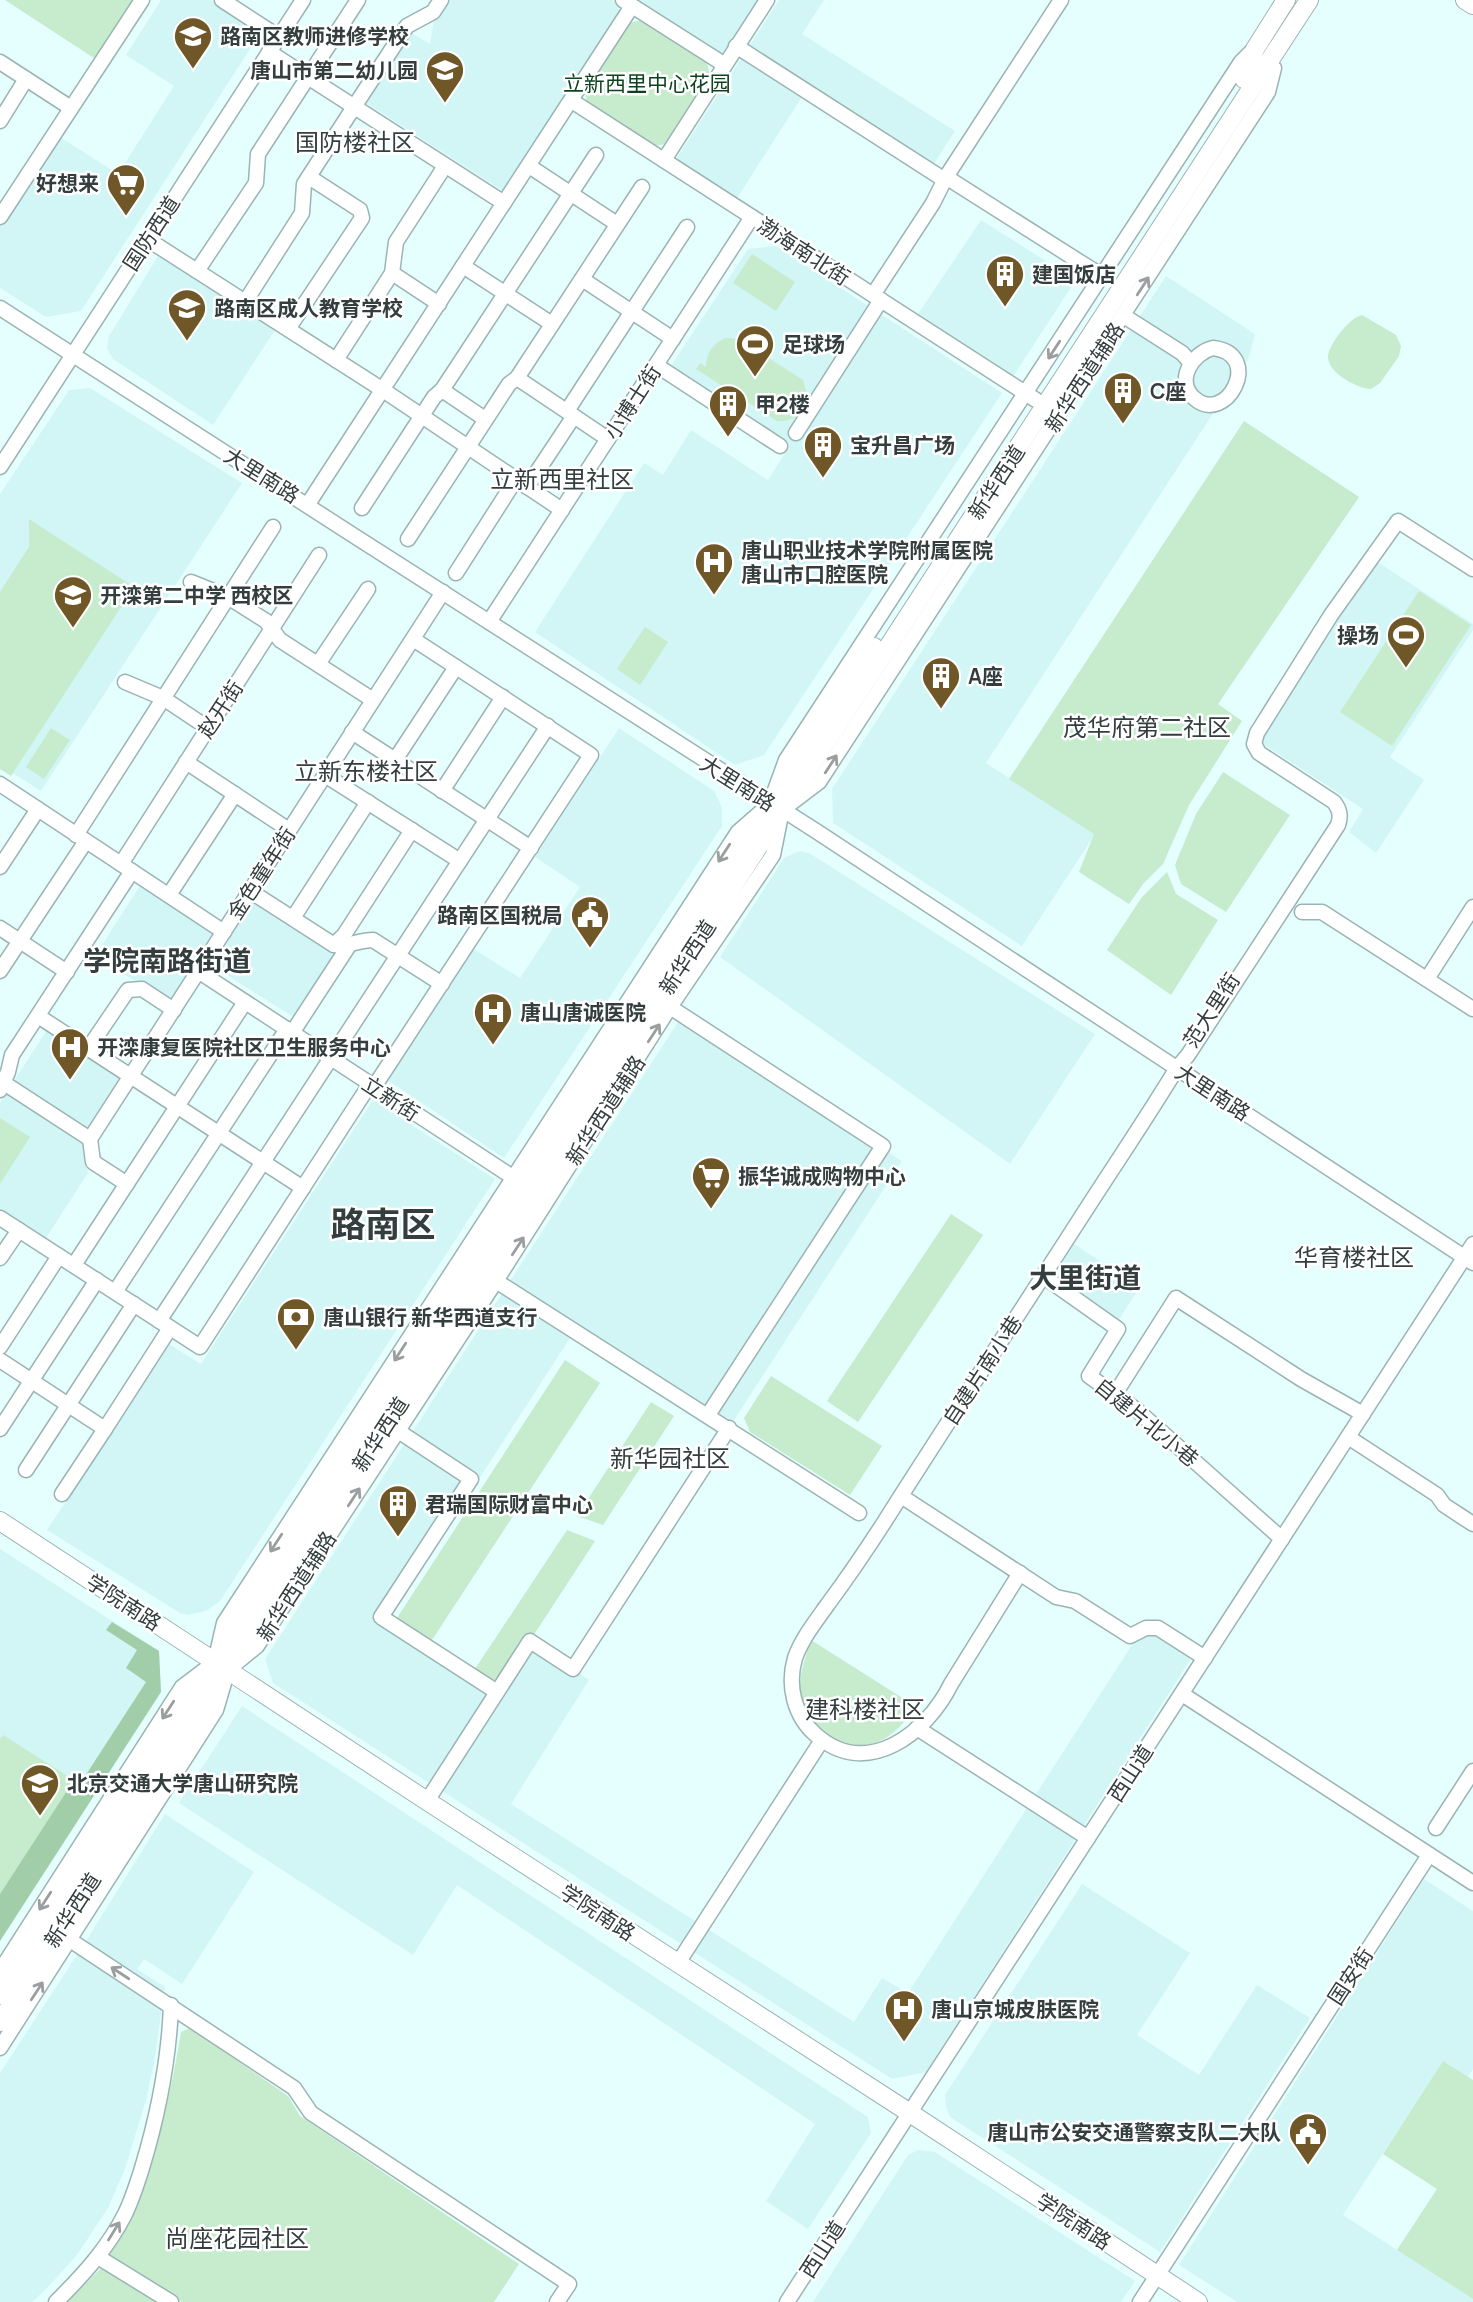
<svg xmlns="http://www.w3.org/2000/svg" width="1473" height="2302" font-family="Manrope,'Noto Sans SC',sans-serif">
	<rect width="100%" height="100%" fill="#e5fffe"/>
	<g fill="#d2f6f6">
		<path d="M 161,0 L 211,0 L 261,32 L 81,311 L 46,317 L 0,288 L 0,222 L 57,135 L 118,174 L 174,86 L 126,55 Z"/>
		<path d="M 446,0 L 612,0 L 619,5 L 619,12 L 503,191 L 366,103 L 412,33 L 430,44 L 434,19 Z"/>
		<path d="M 631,0 L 761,0 L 723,59 Z"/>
		<path d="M 779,0 L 824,0 L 802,34 L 955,131 L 926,176 L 802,97 L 737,198 L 676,159 Z"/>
		<path d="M 981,220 L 1076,280 L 1012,378 L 916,317 Z"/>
		<path d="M 776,246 L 1002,393 L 764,755 L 735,765 L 535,632 L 644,463 L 663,475 L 691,430 L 768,480 L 790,445 L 671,366 L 748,249 Z"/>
		<path d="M 158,256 L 275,330 L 213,425 L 113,359 L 107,348 L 109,336 Z"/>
		<path d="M 1166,276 L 1255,334 L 1249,358 L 986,763 L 1095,834 L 1022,946 L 833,823 L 832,789 Z"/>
		<path d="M 90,388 L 242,483 L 41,791 L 0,765 L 0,494 L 69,390 Z"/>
		<path d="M 1373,559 L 1473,624 L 1473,630 L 1390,757 L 1424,780 L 1376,853 L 1349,832 L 1363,809 L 1263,744 L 1259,735 Z"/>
		<path d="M 619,728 L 714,791 L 722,807 L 722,826 L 504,1158 L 386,1079 L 472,948 L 520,978 L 580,887 L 535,857 Z"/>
		<path d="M 800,851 L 809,853 L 825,863 L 1095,1034 L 1010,1164 L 720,957 L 784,858 Z"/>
		<path d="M 141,884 L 215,933 L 169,1002 L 95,956 Z"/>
		<path d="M 255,899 L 349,958 L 306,1025 L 212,966 Z"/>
		<path d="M 680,1019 L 902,1161 L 723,1437 L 570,1338 L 386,1623 L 499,1697 L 534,1644 L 589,1680 L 511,1804 L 854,2022 L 882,1978 L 908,1993 L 1146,1623 L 1194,1654 L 926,2072 L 892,2079 L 273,1683 L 265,1659 Z"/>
		<path d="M 49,1027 L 127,1077 L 90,1135 L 12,1084 Z"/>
		<path d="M 8,1090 L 84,1140 L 88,1173 L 44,1241 L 0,1213 L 0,1103 Z"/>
		<path d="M 373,1100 L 495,1179 L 220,1601 L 206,1611 L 187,1615 L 180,1613 L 47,1530 L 169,1344 L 201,1364 Z"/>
		<path d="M 1074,1244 L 1140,1287 L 1114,1327 L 1049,1284 Z"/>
		<path d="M 0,1549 L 159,1651 L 161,1692 L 0,1941 Z"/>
		<path d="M 242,1706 L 868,2117 L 871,2133 L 808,2229 L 766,2201 L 815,2124 L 457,1885 L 413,1955 L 179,1803 Z"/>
		<path d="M 165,1814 L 254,1872 L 182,1984 L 144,1959 L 137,1969 L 165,1987 L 154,2063 L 146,2100 L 125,2169 L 108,2208 L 77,2255 L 46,2289 L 32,2302 L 0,2302 L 0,2073 L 88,1938 Z"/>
		<path d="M 1424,1879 L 1473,1911 L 1473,2069 L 1468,2077 L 1443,2061 L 1343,2215 L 1473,2299 L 1473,2302 L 1237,2302 L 1179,2265 Z"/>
		<path d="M 1082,1884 L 1190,1953 L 1137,2035 L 1199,2075 L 1257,1985 L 1310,2018 L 1160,2252 L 950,2117 L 946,2107 L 945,2095 Z"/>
		<path d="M 918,2150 L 935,2152 L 1135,2281 L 1121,2302 L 813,2302 L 908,2155 Z"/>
	</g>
	<g fill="#c6ebcd">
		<path d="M 5,0 L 136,0 L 97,60 Z"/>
		<path d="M 642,20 L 707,63 L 710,75 L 666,144 L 653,146 L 587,104 L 585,92 L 629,23 Z"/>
		<path d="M 752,254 L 795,282 L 776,311 L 733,283 Z"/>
		<path d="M 1362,315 L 1396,335 L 1401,346 L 1399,356 L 1380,383 L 1371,389 C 1358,389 1328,373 1328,357 C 1328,345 1350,317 1362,315 Z"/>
		<path d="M 726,338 L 739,339 L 803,380 L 808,398 C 804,414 793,422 777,421 L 696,369 L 700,363 L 706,367 C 706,353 713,343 726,338 Z"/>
		<path d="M 1244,421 L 1359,497 L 1218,704 L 1242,721 L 1189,805 L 1163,864 L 1143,884 L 1129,904 L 1079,872 L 1094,834 L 1009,779 Z"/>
		<path d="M 29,519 L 134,587 L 11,776 L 0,769 L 0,592 L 29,547 Z"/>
		<path d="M 1419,591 L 1471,625 L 1392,746 L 1340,712 Z"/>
		<path d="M 645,627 L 668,642 L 640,685 L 617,669 Z"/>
		<path d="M 51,728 L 70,740 L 44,779 L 26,767 Z"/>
		<path d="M 1223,772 L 1290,815 L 1226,912 L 1181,884 L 1175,865 L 1196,814 Z"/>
		<path d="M 1167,872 L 1176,894 L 1218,920 L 1171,995 L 1107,950 L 1142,897 Z"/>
		<path d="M 0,1118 L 30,1137 L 0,1184 Z"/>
		<path d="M 951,1214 L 983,1235 L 858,1422 L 827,1401 Z"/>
		<path d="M 565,1360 L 600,1383 L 432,1640 L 397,1618 Z"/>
		<path d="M 771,1376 L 882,1446 L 850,1495 L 750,1432 L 744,1418 Z"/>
		<path d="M 651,1402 L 674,1416 L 603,1525 L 577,1516 Z"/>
		<path d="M 567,1530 L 595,1541 L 507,1676 L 493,1680 L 475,1669 Z"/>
		<path d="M 811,1640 L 915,1706 C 905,1723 891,1739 871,1744 C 837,1753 798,1723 800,1688 C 800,1672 806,1655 811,1640 Z"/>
		<path d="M 3,1735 L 74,1780 L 0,1894 L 0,1739 Z"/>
		<path d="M 190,2028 L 288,2096 L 300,2116 L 519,2264 L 494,2302 L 182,2302 L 109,2255 C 150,2186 168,2111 181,2032 Z"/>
		<path d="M 1443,2061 L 1473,2080 L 1473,2299 L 1397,2250 L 1437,2189 L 1383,2154 Z"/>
		<path d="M 104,2265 L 161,2302 L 67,2302 Z"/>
	</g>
	<path fill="#a1cea9" d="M 112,1622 L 159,1651 L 161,1692 L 0,1941 L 0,1894 L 74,1780 L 80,1784 L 146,1682 L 126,1668 L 137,1650 L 106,1630 Z"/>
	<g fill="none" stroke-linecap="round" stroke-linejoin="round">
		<g stroke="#9bb4b3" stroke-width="17">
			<g id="minor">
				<path d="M 222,0 L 279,37"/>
				<path d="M 623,0 L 725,65"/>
				<path d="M 736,46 L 940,177 L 946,177 L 1102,276"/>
				<path d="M 269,52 L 504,203"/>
				<path d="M 0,62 L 71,108"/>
				<path d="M 572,101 L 1036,400"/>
				<path d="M 0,121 L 26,79"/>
				<path d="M 664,160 L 767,0"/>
				<path d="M 529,166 L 617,224"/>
				<path d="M 0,217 L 142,0"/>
				<path d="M 147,239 L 383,390 L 562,510"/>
				<path d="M 463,266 L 552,324"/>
				<path d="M 197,271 L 256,183 L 258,154 L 358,0"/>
				<path d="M 392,273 L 439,304"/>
				<path d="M 582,279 L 673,339"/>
				<path d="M 873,295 L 933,203 L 946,177 L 1061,0"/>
				<path d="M 245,302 L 302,213 L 304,184 L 354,107 L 407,26 L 433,12 L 441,0"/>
				<path d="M 0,308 C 272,482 543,659 816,831 L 1473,1263"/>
				<path d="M 1124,316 L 1182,353 L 1191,363"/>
				<path d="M 288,329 L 362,218 L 360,210 L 309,177"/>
				<path d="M 1213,348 C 1265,354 1226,427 1194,398 C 1175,381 1192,353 1213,348 Z"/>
				<path d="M 336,360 L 392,273 L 396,242 L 445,166"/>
				<path d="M 656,365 L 780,446"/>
				<path d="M 517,378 L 608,439"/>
				<path d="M 567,411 L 687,227"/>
				<path d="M 485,419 L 442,390 L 596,155"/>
				<path d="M 796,433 L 881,300"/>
				<path d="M 0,467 L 303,0"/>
				<path d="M 527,487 L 574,416"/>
				<path d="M 308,504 L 632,6"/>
				<path d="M 362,508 L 434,397 L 442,390"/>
				<path d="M 408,539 L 509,384 L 517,378 L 642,187"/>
				<path d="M 456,573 L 516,479"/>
				<path d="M 191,582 L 228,597 L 266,621 L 280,640 L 373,700"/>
				<path d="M 489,622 L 752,217"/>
				<path d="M 318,664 L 368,589"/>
				<path d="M 125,682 L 163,698 L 208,728"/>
				<path d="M 352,732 L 531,848"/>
				<path d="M 395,760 L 456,667"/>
				<path d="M 186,762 L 289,830"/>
				<path d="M 325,775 L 460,861"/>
				<path d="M 0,784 L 224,932"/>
				<path d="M 442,791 L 503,697"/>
				<path d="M 76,835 L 273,527"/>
				<path d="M 121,864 L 319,555"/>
				<path d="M 0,867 L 38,809"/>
				<path d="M 250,891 L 334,945 C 349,947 358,940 373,940 L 442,984"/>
				<path d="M 169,895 L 235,794"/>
				<path d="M 1302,912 L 1322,912 L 1473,1009"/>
				<path d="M 293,918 L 368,802"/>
				<path d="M 0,928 L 67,972"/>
				<path d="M 334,945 L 344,935 L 412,830"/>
				<path d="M 0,971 L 86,841"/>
				<path d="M 198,971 L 514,1178"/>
				<path d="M 1427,979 L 1473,907"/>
				<path d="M 670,1007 L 883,1146 L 708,1415"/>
				<path d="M 38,1016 L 303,1188"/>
				<path d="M 292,1033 L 348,947"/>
				<path d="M 88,1049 L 128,990 L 142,989 L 174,1010"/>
				<path d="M 4,1083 L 90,1139 L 443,592"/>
				<path d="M 374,1087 L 591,755 L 413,639"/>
				<path d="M 0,1090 L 8,1072 L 12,1055 L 132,871"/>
				<path d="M 90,1139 L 93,1162 L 127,1184"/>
				<path d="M 0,1218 L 200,1347 L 370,1084"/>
				<path d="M 0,1258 L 19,1230"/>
				<path d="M 74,1265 L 245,1002"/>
				<path d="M 1043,1276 L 1118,1329 L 1089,1376 L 1138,1411 L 1282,1539"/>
				<path d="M 496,1281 L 859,1513"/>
				<path d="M 115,1292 L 287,1029"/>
				<path d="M 159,1321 L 548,726"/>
				<path d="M 0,1347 L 59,1256"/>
				<path d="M 0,1360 L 105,1429 L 170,1328"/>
				<path d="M 1115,1394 L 1176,1298 L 1301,1379 L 1363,1414"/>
				<path d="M 389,1425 L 471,1479 L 381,1617 L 497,1692"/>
				<path d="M 0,1429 L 97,1280"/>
				<path d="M 1348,1437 L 1437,1495 L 1444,1505 L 1473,1524"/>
				<path d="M 26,1470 L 134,1304"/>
				<path d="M 62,1494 L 105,1429"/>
				<path d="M 901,1496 L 1056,1597 L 1075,1601 L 1130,1636 L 1146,1628 L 1158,1628 L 1205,1658"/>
				<path d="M 1020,1573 L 951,1684 C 927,1733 867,1780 816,1735 C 794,1716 787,1685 795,1658 C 802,1638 816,1621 828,1604 C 848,1577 867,1549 885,1521 C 949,1420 1015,1320 1080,1219 C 1112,1169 1146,1119 1177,1068 L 1188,1055 L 1338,825 C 1341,816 1340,810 1334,802 L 1259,753 L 1254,744 L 1257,733 L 1331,615 L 1398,521 L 1473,569"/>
				<path d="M 235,1664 L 257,1646 L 496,1281 L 670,1007 L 773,855 L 782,810 L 819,782 L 1268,92 L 1274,68"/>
				<path d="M 1182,1694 L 1473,1883"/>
				<path d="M 917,1728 L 1088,1838"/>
				<path d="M 427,1801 L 530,1641 L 573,1669 L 729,1428"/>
				<path d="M 1436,1828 L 1473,1771"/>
				<path d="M 70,1940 L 294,2088 L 311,2113 L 569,2284 L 557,2302"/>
				<path d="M 678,1963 L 822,1740"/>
				<path d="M 0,1971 L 182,1687 L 215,1662 L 224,1623 L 738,832 L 770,804 L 786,760 L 1241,62 L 1253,50"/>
				<path d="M 0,2048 L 216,1710 L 224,1683"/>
				<path d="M 98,2257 L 171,2302"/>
				<path d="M 56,2302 C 83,2275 108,2248 125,2214 C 132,2200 137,2184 142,2168 C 158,2115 169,2061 171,2005"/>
				<path d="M 787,2302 L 1473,1244"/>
				<path d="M 1140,2302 L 1429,1855"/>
			</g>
		</g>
		<g stroke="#9bb4b3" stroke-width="20">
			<g id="major">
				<path d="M 1465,0 L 1473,5"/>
				<path d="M 1244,79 L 1255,49 L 1286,0"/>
				<path d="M 0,1521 L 427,1801 L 910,2113 L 1198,2302"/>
				<path d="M 0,1995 L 874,647"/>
				<path d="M 0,2022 L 782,810 L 1309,0"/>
			</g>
		</g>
		<use href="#minor" stroke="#fff" stroke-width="14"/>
		<use href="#major" stroke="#fff" stroke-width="18"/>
	</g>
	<defs><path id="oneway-shaft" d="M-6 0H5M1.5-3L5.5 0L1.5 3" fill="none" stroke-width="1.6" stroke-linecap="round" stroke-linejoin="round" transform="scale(1.75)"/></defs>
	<g stroke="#9a9e9e">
		<use href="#oneway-shaft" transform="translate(1143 286) rotate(-57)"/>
		<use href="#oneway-shaft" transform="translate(1054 350) rotate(123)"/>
		<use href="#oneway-shaft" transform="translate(831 764) rotate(-57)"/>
		<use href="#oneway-shaft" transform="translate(724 853) rotate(123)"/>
		<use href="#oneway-shaft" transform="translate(654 1033) rotate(-57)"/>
		<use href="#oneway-shaft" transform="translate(518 1246) rotate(-57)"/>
		<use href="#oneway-shaft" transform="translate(400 1352) rotate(123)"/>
		<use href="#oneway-shaft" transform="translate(354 1497) rotate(-57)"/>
		<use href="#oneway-shaft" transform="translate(276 1543) rotate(123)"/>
		<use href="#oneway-shaft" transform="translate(168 1710) rotate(123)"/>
		<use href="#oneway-shaft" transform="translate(45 1901) rotate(123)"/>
		<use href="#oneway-shaft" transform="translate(120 1973) rotate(-147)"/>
		<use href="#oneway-shaft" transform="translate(37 1991) rotate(-57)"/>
		<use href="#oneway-shaft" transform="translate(114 2231) rotate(-58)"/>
	</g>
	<defs>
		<g id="university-pin" transform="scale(2.0125)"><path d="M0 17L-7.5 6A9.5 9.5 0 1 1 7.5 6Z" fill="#6f5727" stroke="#fff"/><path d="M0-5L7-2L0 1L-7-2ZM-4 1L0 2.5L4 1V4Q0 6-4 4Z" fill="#fff"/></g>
		<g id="school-pin" transform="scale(2.0125)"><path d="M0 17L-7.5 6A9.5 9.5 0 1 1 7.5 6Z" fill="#6f5727" stroke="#fff"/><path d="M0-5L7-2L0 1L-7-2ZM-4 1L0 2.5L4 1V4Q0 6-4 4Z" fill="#fff"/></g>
		<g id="supermarket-pin" transform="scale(2.0125)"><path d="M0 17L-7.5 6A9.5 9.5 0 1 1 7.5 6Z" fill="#6f5727" stroke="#fff"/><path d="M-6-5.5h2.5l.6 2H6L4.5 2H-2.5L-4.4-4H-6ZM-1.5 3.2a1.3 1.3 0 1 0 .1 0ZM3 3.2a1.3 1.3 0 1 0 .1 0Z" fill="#fff"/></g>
		<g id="building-pin" transform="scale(2.0125)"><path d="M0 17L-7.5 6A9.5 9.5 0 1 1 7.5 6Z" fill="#6f5727" stroke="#fff"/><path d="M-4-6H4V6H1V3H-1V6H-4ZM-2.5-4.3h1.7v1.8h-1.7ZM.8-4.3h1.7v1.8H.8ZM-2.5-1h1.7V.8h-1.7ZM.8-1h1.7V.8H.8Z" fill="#fff"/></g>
		<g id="stadium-pin" transform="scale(2.0125)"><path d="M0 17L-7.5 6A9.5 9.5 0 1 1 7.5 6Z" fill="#6f5727" stroke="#fff"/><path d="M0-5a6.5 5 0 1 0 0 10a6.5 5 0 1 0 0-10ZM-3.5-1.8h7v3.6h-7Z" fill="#fff"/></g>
		<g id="hospital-pin" transform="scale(2.0125)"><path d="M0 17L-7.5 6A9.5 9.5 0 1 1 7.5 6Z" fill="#6f5727" stroke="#fff"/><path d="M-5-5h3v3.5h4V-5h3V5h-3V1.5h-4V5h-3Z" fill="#fff"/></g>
		<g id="civic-pin" transform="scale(2.0125)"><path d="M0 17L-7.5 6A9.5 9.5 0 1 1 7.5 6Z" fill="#6f5727" stroke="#fff"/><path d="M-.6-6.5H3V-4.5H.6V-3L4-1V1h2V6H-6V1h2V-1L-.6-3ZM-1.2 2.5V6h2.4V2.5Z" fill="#fff"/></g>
		<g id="bank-pin" transform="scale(2.0125)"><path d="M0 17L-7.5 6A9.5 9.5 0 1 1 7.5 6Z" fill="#6f5727" stroke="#fff"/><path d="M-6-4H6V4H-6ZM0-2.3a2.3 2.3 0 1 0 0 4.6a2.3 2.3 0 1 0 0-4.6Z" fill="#fff"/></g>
	</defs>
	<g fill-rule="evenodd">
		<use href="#university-pin" x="193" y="36"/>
		<use href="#school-pin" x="445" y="70"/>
		<use href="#supermarket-pin" x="126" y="183"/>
		<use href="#building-pin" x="1005" y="274"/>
		<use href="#school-pin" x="187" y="308"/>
		<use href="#stadium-pin" x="755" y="344"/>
		<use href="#building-pin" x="1123" y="391"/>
		<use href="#building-pin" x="728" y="404"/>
		<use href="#building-pin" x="823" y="445"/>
		<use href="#hospital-pin" x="714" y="562"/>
		<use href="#school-pin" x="73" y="595"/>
		<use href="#stadium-pin" x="1406" y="635"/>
		<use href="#building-pin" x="941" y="676"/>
		<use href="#civic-pin" x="590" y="915"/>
		<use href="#hospital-pin" x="493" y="1012"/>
		<use href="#hospital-pin" x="70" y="1047"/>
		<use href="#supermarket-pin" x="711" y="1176"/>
		<use href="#bank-pin" x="296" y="1317"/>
		<use href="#building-pin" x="398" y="1504"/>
		<use href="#university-pin" x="40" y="1783"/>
		<use href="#hospital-pin" x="904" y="2009"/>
		<use href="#civic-pin" x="1308" y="2132"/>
	</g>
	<g text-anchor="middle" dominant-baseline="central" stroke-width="5" stroke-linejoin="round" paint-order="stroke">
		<g font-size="21" font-weight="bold" fill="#343e3e" stroke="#fff" text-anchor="start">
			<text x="220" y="36">路南区教师进修学校</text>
			<text x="418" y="70" text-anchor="end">唐山市第二幼儿园</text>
			<text x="99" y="183" text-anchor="end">好想来</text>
			<text x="1032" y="274">建国饭店</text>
			<text x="214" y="308">路南区成人教育学校</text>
			<text x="782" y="344">足球场</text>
			<text x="1150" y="391">C座</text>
			<text x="755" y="404">甲2楼</text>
			<text x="850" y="445">宝升昌广场</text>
			<text x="741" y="550">唐山职业技术学院附属医院<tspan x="741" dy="24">唐山市口腔医院</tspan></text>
			<text x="100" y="595">开滦第二中学 西校区</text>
			<text x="1379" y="635" text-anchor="end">操场</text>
			<text x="968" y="676">A座</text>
			<text x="563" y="915" text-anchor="end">路南区国税局</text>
			<text x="520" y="1012">唐山唐诚医院</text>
			<text x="97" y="1047">开滦康复医院社区卫生服务中心</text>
			<text x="738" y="1176">振华诚成购物中心</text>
			<text x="323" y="1317">唐山银行 新华西道支行</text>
			<text x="425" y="1504">君瑞国际财富中心</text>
			<text x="67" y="1783">北京交通大学唐山研究院</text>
			<text x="931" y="2009">唐山京城皮肤医院</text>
			<text x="1281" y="2132" text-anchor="end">唐山市公安交通警察支队二大队</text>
		</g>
		<g font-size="21" fill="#0f421f" stroke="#fff">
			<text x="647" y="83">立新西里中心花园</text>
		</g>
		<g font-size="21" fill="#343e3e" stroke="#fff">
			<text transform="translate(151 233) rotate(-57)">国防西道</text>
			<text transform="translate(804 251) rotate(33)">渤海南北街</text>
			<text transform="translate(1084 377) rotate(-57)">新华西道辅路</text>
			<text transform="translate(632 402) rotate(-57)">小博士街</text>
			<text transform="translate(262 475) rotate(32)">大里南路</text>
			<text transform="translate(996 482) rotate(-57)">新华西道</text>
			<text transform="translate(220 709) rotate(-57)">赵开街</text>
			<text transform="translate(738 783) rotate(32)">大里南路</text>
			<text transform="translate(261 873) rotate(-57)">金色童年街</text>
			<text transform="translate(687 957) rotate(-57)">新华西道</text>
			<text transform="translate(1211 1010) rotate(-57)">范大里街</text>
			<text transform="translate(1213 1092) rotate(33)">大里南路</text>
			<text transform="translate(391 1098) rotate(33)">立新街</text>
			<text transform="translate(605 1110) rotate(-57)">新华西道辅路</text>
			<text transform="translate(982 1370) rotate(-57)">自建片南小巷</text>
			<text transform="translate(1147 1422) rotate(39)">自建片北小巷</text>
			<text transform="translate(380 1434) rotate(-57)">新华西道</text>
			<text transform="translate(296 1586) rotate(-57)">新华西道辅路</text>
			<text transform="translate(124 1602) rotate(33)">学院南路</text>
			<text transform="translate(1130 1773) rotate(-57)">西山道</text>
			<text transform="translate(72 1910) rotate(-57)">新华西道</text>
			<text transform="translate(598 1912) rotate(33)">学院南路</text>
			<text transform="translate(1350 1976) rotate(-57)">国安街</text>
			<text transform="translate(1074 2221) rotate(33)">学院南路</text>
			<text transform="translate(822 2249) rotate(-57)">西山道</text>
		</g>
		<g font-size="24" fill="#343e3e" stroke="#fff">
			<text x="355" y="141">国防楼社区</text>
			<text x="562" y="478">立新西里社区</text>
			<text x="1147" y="726">茂华府第二社区</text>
			<text x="366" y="770">立新东楼社区</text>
			<text x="1354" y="1256">华育楼社区</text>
			<text x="670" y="1457">新华园社区</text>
			<text x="865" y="1708">建科楼社区</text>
			<text x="237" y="2237">尚座花园社区</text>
		</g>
		<g font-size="28" font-weight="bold" fill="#343e3e" stroke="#fff">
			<text x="167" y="960">学院南路街道</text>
			<text x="1085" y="1277">大里街道</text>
		</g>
		<g font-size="35" font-weight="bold" fill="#343e3e" stroke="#fff">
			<text x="383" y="1224">路南区</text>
		</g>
	</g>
</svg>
